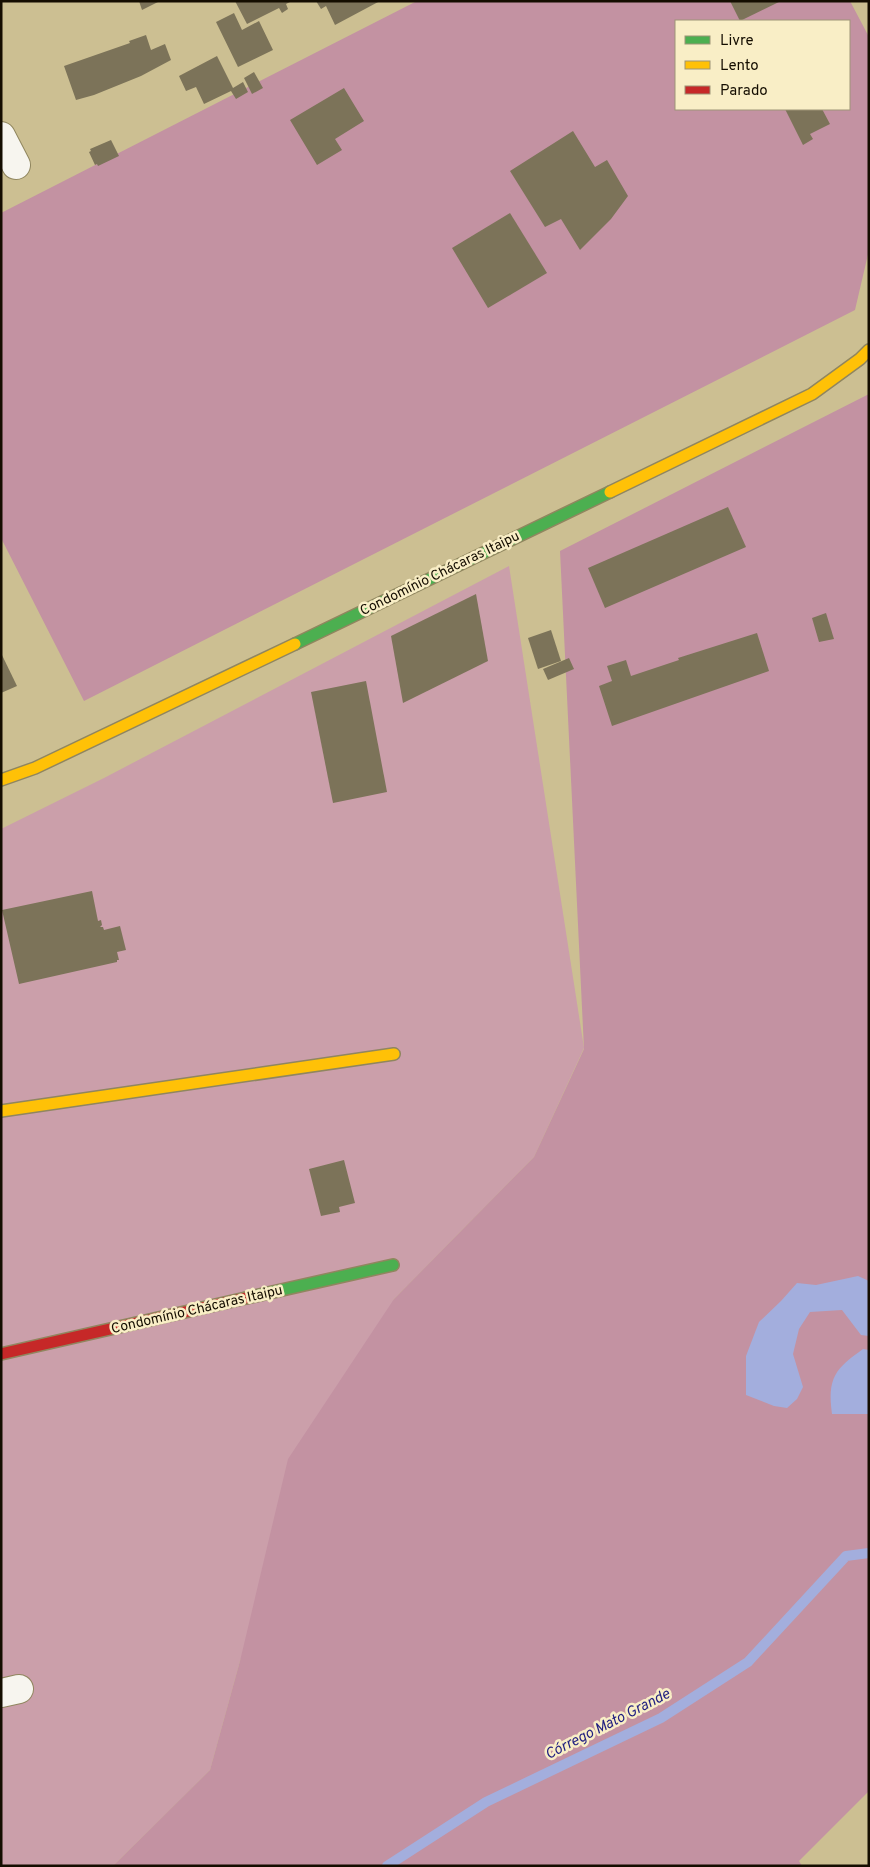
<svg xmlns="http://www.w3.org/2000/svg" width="870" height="1867" font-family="Overpass,sans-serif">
	<rect width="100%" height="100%" fill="#ccbf92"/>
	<path fill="#cb9faa" d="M 509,566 L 584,1048 L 534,1157 L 394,1299 L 240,1661 L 210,1770 L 113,1866 L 1,1866 L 1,829 L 104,778 Z"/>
	<g fill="#c392a2" fill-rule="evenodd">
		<path d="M 417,1 L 850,1 L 869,37 L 869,250 L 855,310 L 84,701 L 1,538 L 1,213 ZM 676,21 L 849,21 L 849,109 L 676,109 Z"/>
		<path d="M 869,394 L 869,1791 L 799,1861 L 802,1866 L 113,1866 L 210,1770 L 240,1661 L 288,1459 L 394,1299 L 534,1157 L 584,1049 L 560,551 Z"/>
	</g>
	<g fill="#a3aedd">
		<path d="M 858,1276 L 869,1281 L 869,1336 L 861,1335 L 842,1310 L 810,1312 L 799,1329 L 793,1354 L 803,1387 L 797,1399 L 787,1408 L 774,1406 L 746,1395 L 746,1356 L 759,1322 L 781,1301 L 797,1283 L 816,1285 Z"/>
		<path d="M 863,1349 L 869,1350 L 869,1414 L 832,1414 C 827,1378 835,1369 863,1349 Z"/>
	</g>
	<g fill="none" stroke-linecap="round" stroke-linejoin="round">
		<path stroke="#a3aedd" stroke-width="10" d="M 387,1866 L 486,1802 L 661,1718 L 748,1662 L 846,1556 L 869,1553"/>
	</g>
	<g fill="#7c7359">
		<path d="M 139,1 L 160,1 L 142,10 Z"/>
		<path d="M 235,1 L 292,1 L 286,4 L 288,9 L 282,13 L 279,8 L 247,24 Z"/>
		<path d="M 316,1 L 380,1 L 335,25 L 326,6 L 321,9 Z"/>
		<path d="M 730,1 L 781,1 L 740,21 Z"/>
		<path d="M 234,13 L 242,30 L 259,21 L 273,50 L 238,67 L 216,22 Z"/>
		<path d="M 146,35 L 151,50 L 165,44 L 171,60 L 141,76 L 94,95 L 76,100 L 64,66 L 130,43 L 129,41 Z"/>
		<path d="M 217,56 L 233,88 L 243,82 L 248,92 L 236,99 L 231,91 L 204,104 L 196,87 L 186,91 L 179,76 Z"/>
		<path d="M 254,72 L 263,88 L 252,94 L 244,78 Z"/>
		<path d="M 344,88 L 364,121 L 335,139 L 342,150 L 317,165 L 290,120 Z"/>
		<path d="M 785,109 L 822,109 L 830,124 L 810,134 L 813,139 L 803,145 Z"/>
		<path d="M 573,131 L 595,167 L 607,160 L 628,196 L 611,219 L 580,250 L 561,219 L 545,227 L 510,171 Z"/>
		<path d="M 111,140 L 119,156 L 98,166 L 97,164 L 95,165 L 89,152 L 91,151 L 90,149 Z"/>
		<path d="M 510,213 L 547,273 L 488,308 L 452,248 Z"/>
		<path d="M 728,507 L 746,547 L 605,608 L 588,568 Z"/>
		<path d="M 476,594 L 488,661 L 403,703 L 391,636 Z"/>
		<path d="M 826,613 L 834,639 L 819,642 L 812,618 Z"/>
		<path d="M 551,630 L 561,661 L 538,669 L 528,638 Z"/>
		<path d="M 757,633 L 769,671 L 612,726 L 599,686 L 612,681 L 607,666 L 626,660 L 631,676 L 679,660 L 678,658 Z"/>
		<path d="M 1,653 L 17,686 L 1,693 Z"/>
		<path d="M 569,658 L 574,669 L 548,680 L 543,669 Z"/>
		<path d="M 366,681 L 387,792 L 333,803 L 311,692 Z"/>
		<path d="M 92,891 L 98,921 L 101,920 L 102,925 L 100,927 L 103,927 L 104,930 L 120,926 L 126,950 L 117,952 L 119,960 L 117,960 L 117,962 L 19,984 L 2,910 Z"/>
		<path d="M 344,1160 L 355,1203 L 339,1207 L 340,1212 L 321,1216 L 309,1169 Z"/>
	</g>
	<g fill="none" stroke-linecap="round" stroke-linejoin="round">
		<g stroke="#90865f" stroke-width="30">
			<g id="street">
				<path d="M 1,136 L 16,165"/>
				<path d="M 1,1693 L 19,1689"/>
			</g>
		</g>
		<g stroke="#90865f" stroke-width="14">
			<g id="fast">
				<path d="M 295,644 L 610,492"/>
				<path d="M 246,1298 L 393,1265"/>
			</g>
		</g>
		<g stroke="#90865f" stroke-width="14">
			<g id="slow">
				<path d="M 610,492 L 812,394 L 860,359 L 869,350"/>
				<path d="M 1,780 L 35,768 L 295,644"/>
				<path d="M 1,1111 L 394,1054"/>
			</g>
		</g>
		<g stroke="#90865f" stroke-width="14">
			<path id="jam" d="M 1,1354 L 246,1298"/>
		</g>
		<use href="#street" stroke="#f7f5ef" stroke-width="28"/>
		<use href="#fast" stroke="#4caf50" stroke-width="11"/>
		<use href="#slow" stroke="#ffc107" stroke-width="11"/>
		<use href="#jam" stroke="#c62828" stroke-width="11"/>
	</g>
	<g text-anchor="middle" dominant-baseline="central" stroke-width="5" stroke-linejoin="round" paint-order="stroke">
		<g font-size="14" fill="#140d00" stroke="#f9eec6">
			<text transform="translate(440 574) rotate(-26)">Condomínio Chácaras Itaipu</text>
			<text transform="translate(197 1310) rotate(-13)">Condomínio Chácaras Itaipu</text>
		</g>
		<g font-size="15" font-style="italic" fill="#1f1e80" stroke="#f9eec6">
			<text transform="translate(608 1725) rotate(-27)">Córrego Mato Grande</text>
		</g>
	</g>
	<rect width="870" height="1867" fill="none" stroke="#140d00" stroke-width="5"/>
	<rect x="675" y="20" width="175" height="90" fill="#f9eec6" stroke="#9d9477"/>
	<rect x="685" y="36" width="25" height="8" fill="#4caf50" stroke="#9d9477"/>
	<text x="720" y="45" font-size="15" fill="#140d00">Livre</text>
	<rect x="685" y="61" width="25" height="8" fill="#ffc107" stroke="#9d9477"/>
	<text x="720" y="70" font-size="15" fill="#140d00">Lento</text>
	<rect x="685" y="86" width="25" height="8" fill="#c62828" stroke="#9d9477"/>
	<text x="720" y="95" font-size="15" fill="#140d00">Parado</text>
</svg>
